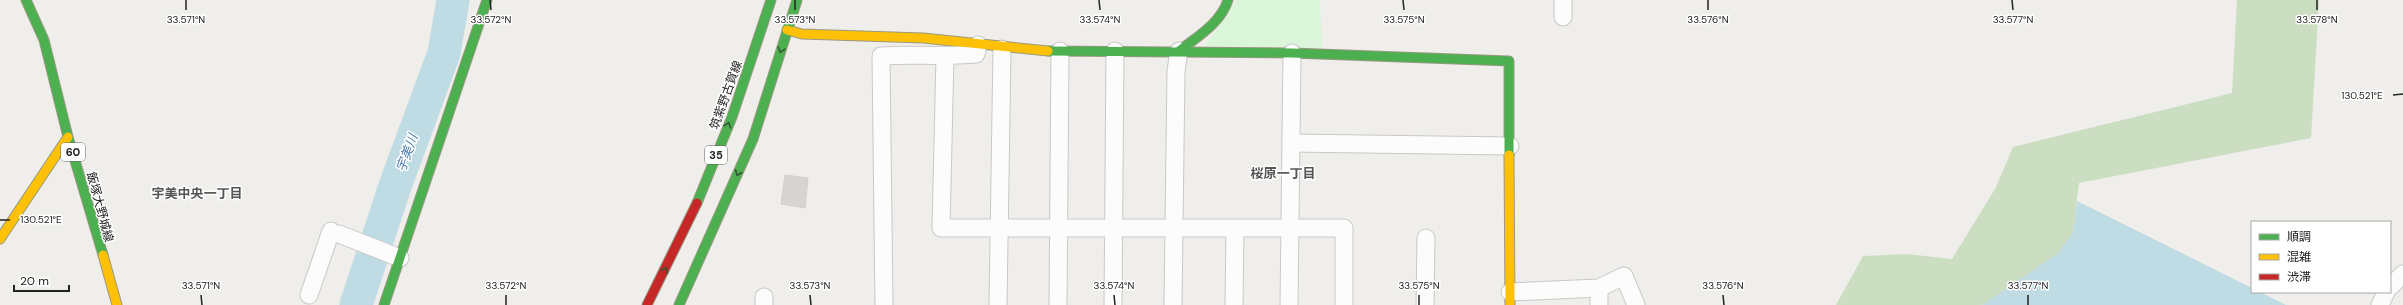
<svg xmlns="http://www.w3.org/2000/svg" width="2403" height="305" font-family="'DM Sans','Noto Sans JP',sans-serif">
	<rect width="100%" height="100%" fill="#f0eeeb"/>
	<path fill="#cbdec1" d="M 2237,0 L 2319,0 L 2311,138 L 2079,183 L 2073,233 L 2057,254 L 1982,305 L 1836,305 L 1863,256 L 1907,254 L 1952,259 L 1995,189 L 2013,147 L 2232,93 Z"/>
	<path fill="#daf5da" d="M 1237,0 L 1320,0 L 1322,48 L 1205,46 Z"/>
	<path fill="#bfdbe3" d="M 2077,201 L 2252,288 L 2252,292 L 2260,292 L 2286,305 L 1982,305 L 2057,254 L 2073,233 Z"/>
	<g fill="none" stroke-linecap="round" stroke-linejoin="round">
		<path stroke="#bfdbe3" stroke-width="33" d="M 356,305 L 395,186 L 444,53 L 453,0"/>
	</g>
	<path fill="#d7d4d2" stroke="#d3d0cc" d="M 785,175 L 808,178 L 805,208 L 781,204 Z"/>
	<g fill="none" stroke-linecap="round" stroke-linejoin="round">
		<g stroke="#c9c8c7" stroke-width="19">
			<g id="street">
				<path d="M 1563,17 L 1563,0"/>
				<path d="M 945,56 L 941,228 L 1344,228 L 1344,305"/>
				<path d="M 1291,143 L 1510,146"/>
				<path d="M 339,234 L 400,258"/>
				<path d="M 2390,287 L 2403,274"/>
				<path d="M 1599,288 L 1599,305"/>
				<path d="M 1510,292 L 1599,288 L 1624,276 L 1636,305"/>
				<path d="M 309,295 L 331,231"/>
				<path d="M 764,297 L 764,305"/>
				<path d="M 884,305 L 881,56 C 913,54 944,57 976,54 L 978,45"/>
				<path d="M 998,305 L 1002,49"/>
				<path d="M 1058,305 L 1060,51"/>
				<path d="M 1113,305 L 1115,51"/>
				<path d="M 1173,305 L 1176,71 L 1179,51"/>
				<path d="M 1234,305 L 1235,229"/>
				<path d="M 1289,305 L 1292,53"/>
				<path d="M 1425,305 L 1426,238"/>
				<path d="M 2380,305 L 2386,292"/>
			</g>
		</g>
		<g stroke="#999a82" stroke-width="11">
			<g id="fast">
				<path d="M 26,0 L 44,40 L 68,137 L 103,255"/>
				<path d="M 1048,51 L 1292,53 L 1509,61 L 1509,155"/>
				<path d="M 1179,51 C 1197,37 1221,23 1228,0"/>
				<path d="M 697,203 L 732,117 L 771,0"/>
				<path d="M 384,305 L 487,0"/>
				<path d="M 679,305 L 753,139 L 797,0"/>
			</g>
		</g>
		<g stroke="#999a82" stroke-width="11">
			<g id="slow">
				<path d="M 787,30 L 802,34 L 923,38 L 1048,51"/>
				<path d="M 1509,155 L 1510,305"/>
				<path d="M 0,239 L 68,137"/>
				<path d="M 103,255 L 117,305"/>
			</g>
		</g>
		<g stroke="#999a82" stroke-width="11">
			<path id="jam" d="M 647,305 L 697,203"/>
		</g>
		<use href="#street" stroke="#fdfcfc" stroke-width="17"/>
		<use href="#fast" stroke="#4caf50" stroke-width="9"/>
		<use href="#slow" stroke="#ffc107" stroke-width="9"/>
		<use href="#jam" stroke="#c62828" stroke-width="9"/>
	</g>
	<defs><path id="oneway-chevron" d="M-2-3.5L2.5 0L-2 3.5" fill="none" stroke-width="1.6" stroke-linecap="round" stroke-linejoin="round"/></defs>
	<g stroke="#335a34">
		<use href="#oneway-chevron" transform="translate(781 50) rotate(107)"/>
		<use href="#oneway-chevron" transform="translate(728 125) rotate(-71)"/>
		<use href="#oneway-chevron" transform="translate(738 173) rotate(113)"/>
		<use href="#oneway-chevron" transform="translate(665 270) rotate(-64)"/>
	</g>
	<path fill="none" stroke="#222" stroke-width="1.5" d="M 186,0 L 186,10M 490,0 L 491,10M 795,0 L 795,10M 1099,0 L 1100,10M 1403,0 L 1404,10M 1708,0 L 1708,10M 2012,0 L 2013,10M 2317,0 L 2317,10M 2393,95 L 2403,94M 0,220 L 10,220M 201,295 L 202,305M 506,295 L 506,305M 810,295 L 811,305M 1114,295 L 1115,305M 1419,295 L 1419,305M 1723,295 L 1724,305M 2028,295 L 2028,305"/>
	<g text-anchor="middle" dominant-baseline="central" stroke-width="3" stroke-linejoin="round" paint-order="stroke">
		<g fill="#fff" stroke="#646464" stroke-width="1">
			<rect x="61" y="143" width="24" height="18" rx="3"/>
			<rect x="705" y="146" width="22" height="18" rx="3"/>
		</g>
		<g font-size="11" font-weight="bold" fill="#222">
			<text x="73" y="152">60</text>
			<text x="716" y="155">35</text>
		</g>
		<g font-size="12" fill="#222" stroke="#fff">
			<text transform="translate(726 95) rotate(-70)">筑紫野古賀線</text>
			<text transform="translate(100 207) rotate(75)">飯塚大野城線</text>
		</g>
		<g font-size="13" font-style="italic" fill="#4a7aab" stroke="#fff">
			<text transform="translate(407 153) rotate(-70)">宇美川</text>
		</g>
		<g font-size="13" font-weight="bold" fill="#555" stroke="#fff">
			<text x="1283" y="173">桜原一丁目</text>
			<text x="197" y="193">宇美中央一丁目</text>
		</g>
	</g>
	<g font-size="10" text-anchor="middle" fill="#222" stroke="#fff" stroke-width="3" stroke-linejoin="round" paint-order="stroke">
		<text x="2317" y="23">33.578°N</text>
		<text x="186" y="23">33.571°N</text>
		<text x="491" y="23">33.572°N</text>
		<text x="795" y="23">33.573°N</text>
		<text x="1100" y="23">33.574°N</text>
		<text x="1404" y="23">33.575°N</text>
		<text x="1708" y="23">33.576°N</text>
		<text x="2013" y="23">33.577°N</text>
		<text x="2362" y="99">130.521°E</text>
		<text x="41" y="223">130.521°E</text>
		<text x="201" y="289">33.571°N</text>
		<text x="506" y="289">33.572°N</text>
		<text x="810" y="289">33.573°N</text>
		<text x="1114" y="289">33.574°N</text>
		<text x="1419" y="289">33.575°N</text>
		<text x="1723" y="289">33.576°N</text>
		<text x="2028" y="289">33.577°N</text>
	</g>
	<rect x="2251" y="221" width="140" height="72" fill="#ffffff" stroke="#a7a7a7"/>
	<rect x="2259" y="234" width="20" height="6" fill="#4caf50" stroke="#a7a7a7"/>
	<text x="2287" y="241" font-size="12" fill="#222222">順調</text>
	<rect x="2259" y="254" width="20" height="6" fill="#ffc107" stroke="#a7a7a7"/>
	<text x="2287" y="261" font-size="12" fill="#222222">混雑</text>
	<rect x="2259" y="274" width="20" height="6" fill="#c62828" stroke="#a7a7a7"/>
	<text x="2287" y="281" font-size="12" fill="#222222">渋滞</text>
	<path d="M14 285v6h55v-6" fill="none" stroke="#222222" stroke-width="2"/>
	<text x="20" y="285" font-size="12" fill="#222222" stroke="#ffffff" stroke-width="3" paint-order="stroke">20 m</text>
</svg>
